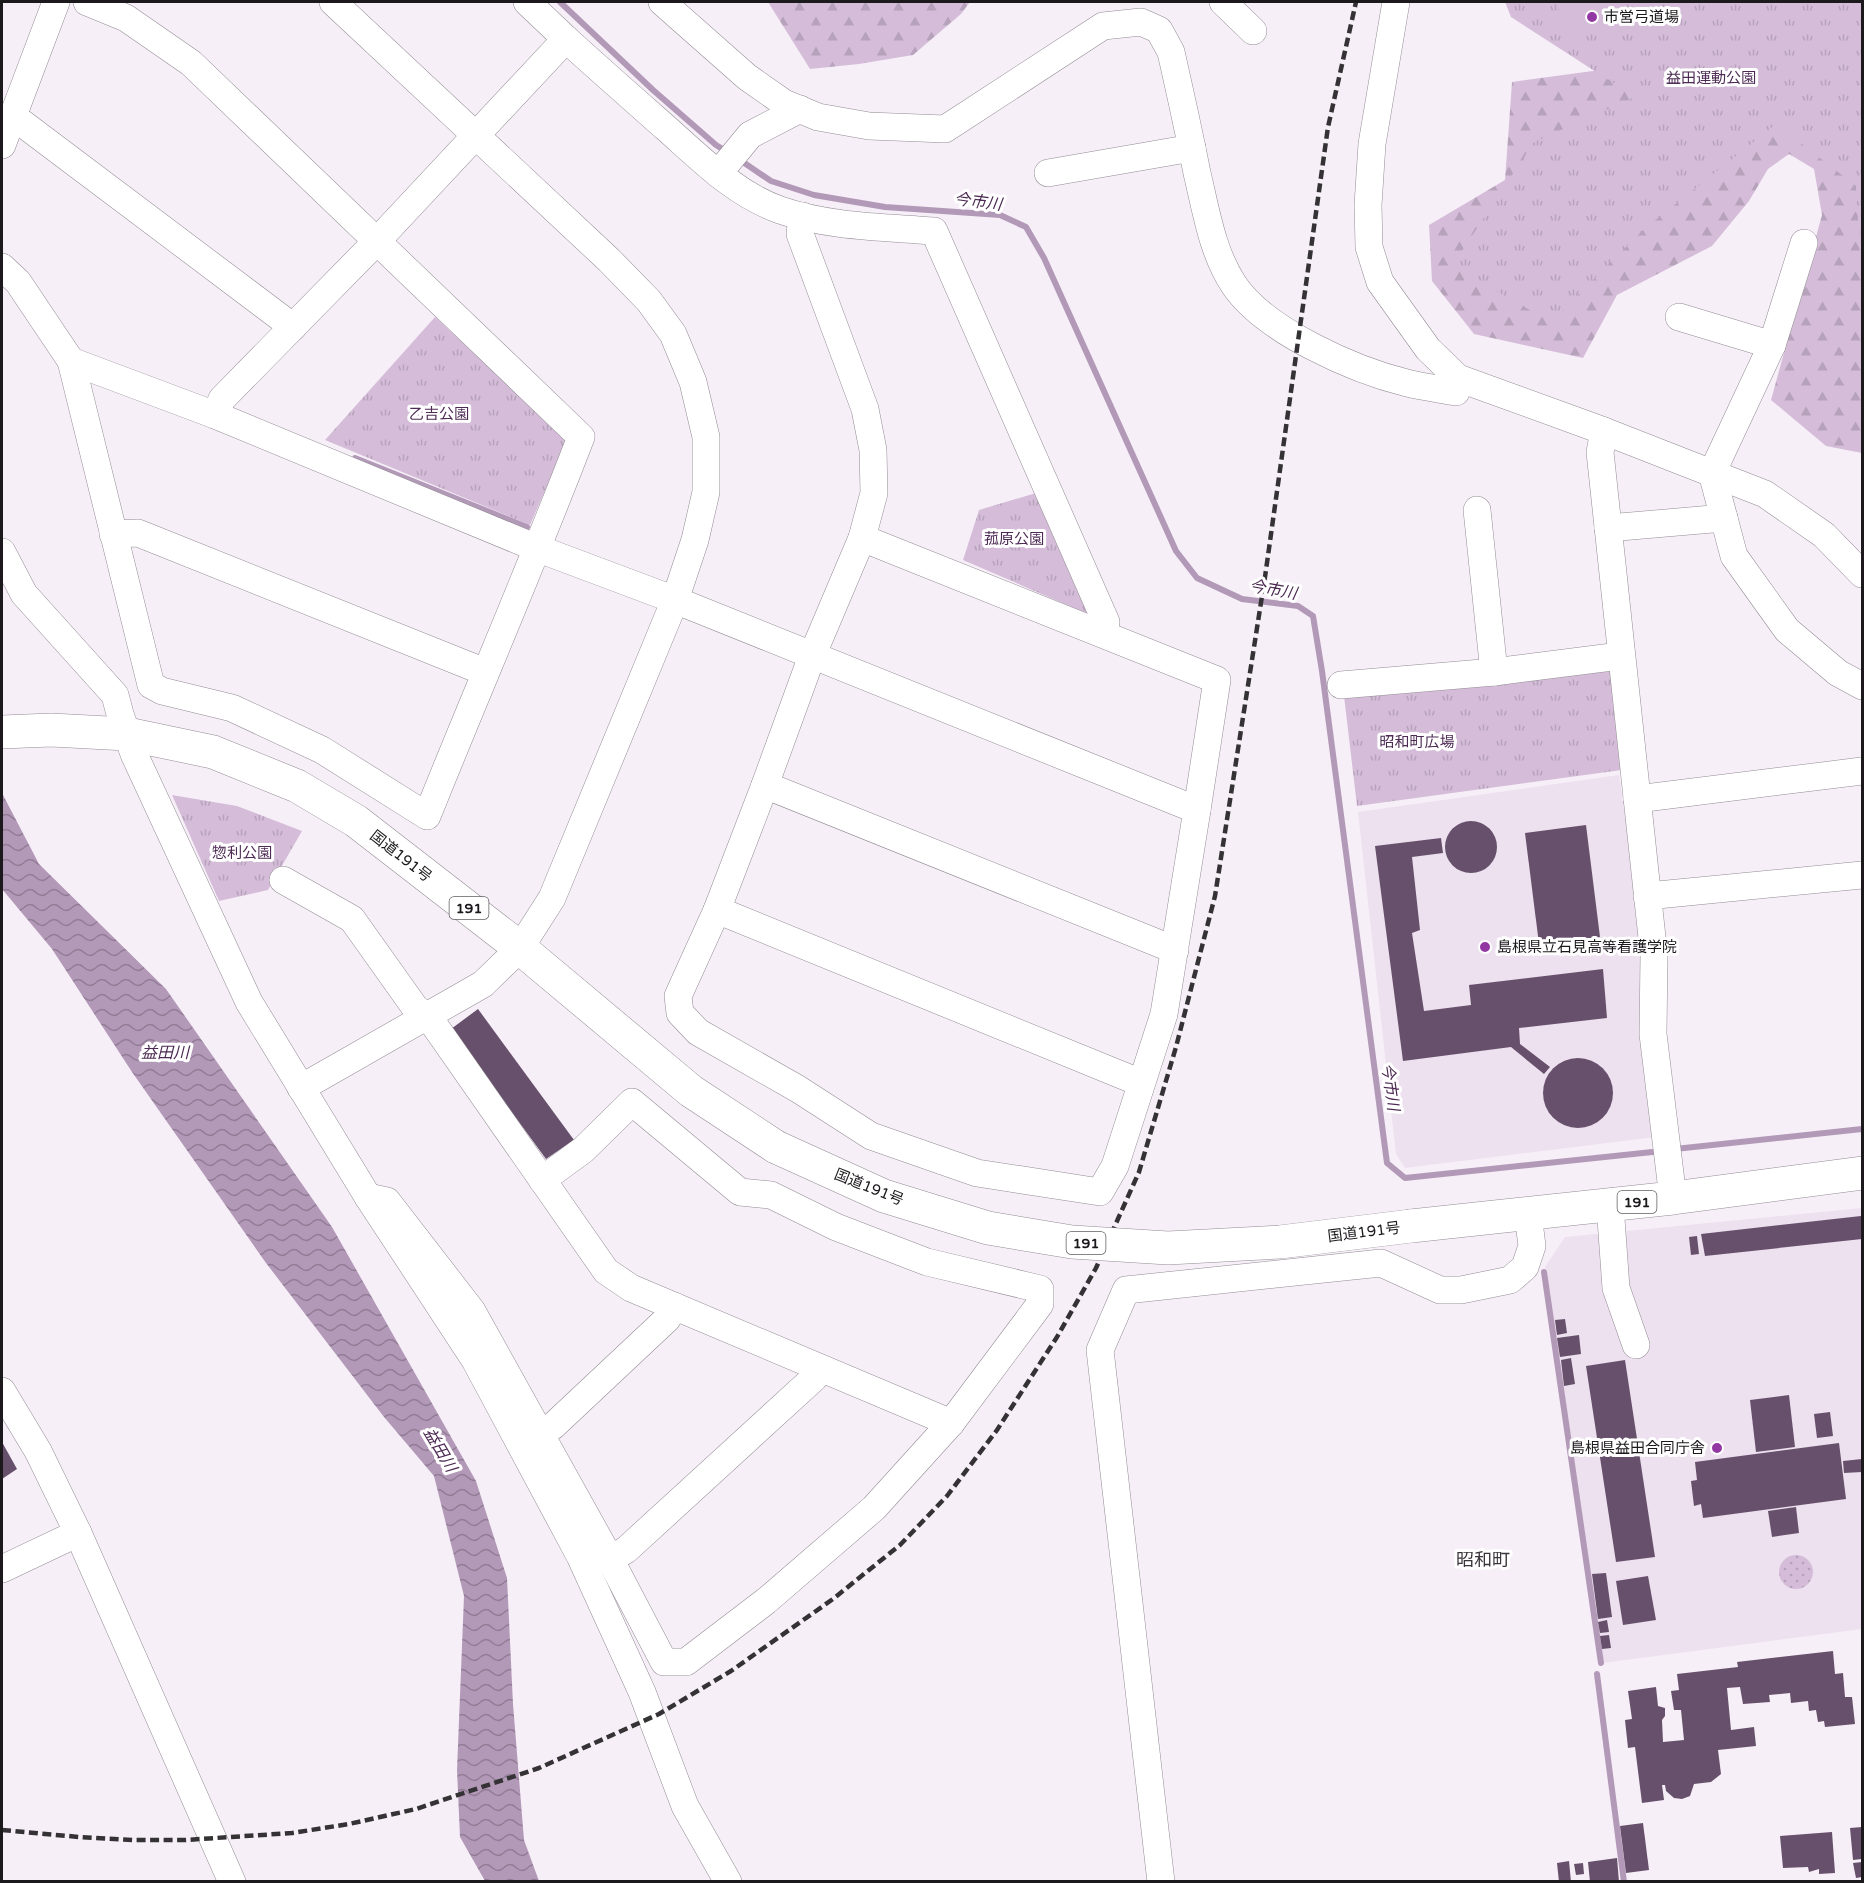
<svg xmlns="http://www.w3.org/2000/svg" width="1864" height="1883" font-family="'Varela Round','Noto Sans JP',sans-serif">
	<defs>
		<pattern id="grass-dots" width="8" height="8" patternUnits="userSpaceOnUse" patternTransform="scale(1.5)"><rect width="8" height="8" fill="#d5bdd9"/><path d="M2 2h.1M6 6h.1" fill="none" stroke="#b6a2ba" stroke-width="1.8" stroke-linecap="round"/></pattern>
		<pattern id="forest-firs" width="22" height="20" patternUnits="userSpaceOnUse" patternTransform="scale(1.5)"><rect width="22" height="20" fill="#d5bdd9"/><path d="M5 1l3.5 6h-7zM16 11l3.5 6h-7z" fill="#b6a2ba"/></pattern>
		<pattern id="park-tufts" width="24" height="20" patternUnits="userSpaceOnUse" patternTransform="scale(1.5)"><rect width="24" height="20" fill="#d5bdd9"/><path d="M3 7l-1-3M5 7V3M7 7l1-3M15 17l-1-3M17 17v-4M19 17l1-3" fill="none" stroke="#b6a2ba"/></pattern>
		<pattern id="water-waves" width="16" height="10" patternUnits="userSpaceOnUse" patternTransform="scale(1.5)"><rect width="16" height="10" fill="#b399b8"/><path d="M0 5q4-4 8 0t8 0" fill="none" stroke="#917c95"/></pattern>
	</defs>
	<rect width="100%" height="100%" fill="#f7eff8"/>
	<g fill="#ede0ef">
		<path d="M 1619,775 L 1645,958 L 1656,1137 L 1405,1168 L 1396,1154 L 1358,812 Z"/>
		<path d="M 1862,1208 L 1862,1629 L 1603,1663 L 1545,1267 L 1565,1237 Z"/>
	</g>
	<circle fill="url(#grass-dots)" cx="1796" cy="1572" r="17"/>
	<g fill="url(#forest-firs)">
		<path d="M 768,2 L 970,2 L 961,14 L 913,55 L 859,64 L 810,69 Z"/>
		<path d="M 1862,2 L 1862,453 L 1826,446 L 1771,400 L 1822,215 L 1814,169 L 1789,154 L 1768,169 L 1749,201 L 1712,246 L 1617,295 L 1583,358 L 1474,334 L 1432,281 L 1429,225 L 1505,180 L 1512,82 L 1652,63 Z"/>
	</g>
	<g fill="url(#park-tufts)">
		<path d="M 1505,2 L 1862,2 L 1862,290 L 1856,186 L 1776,124 L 1643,230 L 1551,322 L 1452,266 L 1534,142 L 1635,97 L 1511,17 Z"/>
		<path d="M 435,317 L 567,440 L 530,525 L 325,440 Z"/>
		<path d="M 1036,493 L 1090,615 L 963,560 L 979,510 Z"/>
		<path d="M 1609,664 L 1622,770 L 1357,806 L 1344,696 Z"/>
		<path d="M 172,795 L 237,806 L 302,831 L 268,890 L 219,901 Z"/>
	</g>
	<path fill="#d5bdd9" d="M 1558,2 L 1625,2 L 1627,32 L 1560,36 Z"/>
	<path fill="url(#water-waves)" d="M 2,793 L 39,864 L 166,989 L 332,1227 L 476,1481 L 507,1578 L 513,1704 L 524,1840 L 539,1881 L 485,1881 L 460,1837 L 457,1770 L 464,1596 L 434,1476 L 384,1417 L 266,1263 L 132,1072 L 52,949 L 2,889 Z"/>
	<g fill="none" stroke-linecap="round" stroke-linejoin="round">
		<g stroke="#b399b8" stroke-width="6">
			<path d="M 560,2 L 653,90 L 716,145 L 729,153"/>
			<path d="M 740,160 L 771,181 L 814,195 L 885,207 L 1000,215 L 1026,227 L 1044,258 L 1176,551 L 1197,578 L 1242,599 L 1298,606 L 1313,616 L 1322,671 L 1387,1163 L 1405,1178 L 1662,1151"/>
			<path d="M 355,458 L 527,527"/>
			<path d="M 1675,1149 L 1862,1129"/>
			<path d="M 1544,1272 L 1601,1663"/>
			<path d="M 1597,1674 L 1624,1882"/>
		</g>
	</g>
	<g fill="#67506b">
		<circle cx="1471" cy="847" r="26"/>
		<path d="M 1586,825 L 1600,937 L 1539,944 L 1525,833 Z"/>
		<path d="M 1441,838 L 1443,853 L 1412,857 L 1420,930 L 1412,933 L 1424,1011 L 1471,1005 L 1469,985 L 1603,969 L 1607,1018 L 1519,1028 L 1520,1044 L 1550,1067 L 1544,1074 L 1511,1047 L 1403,1061 L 1375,846 Z"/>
		<path d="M 478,1009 L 574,1140 L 546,1159 L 451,1029 Z"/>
		<circle cx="1578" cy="1093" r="35"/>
		<path d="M 1861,1216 L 1862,1239 L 1705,1256 L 1701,1234 Z"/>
		<path d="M 1697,1236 L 1699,1254 L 1691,1255 L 1689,1237 Z"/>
		<path d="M 1565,1319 L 1567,1333 L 1557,1335 L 1555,1320 Z"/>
		<path d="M 1579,1335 L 1581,1354 L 1560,1357 L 1557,1338 Z"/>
		<path d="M 1571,1358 L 1575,1384 L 1564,1386 L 1561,1360 Z"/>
		<path d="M 1625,1360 L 1655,1557 L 1616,1562 L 1586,1366 Z"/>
		<path d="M 1789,1395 L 1795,1447 L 1756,1452 L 1750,1400 Z"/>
		<path d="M 1830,1412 L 1833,1436 L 1817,1438 L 1814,1414 Z"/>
		<path d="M 2,1442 L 17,1469 L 2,1479 Z"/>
		<path d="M 1839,1443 L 1846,1499 L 1703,1518 L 1701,1504 L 1694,1506 L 1691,1481 L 1697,1480 L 1695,1462 Z"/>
		<path d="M 1862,1459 L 1862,1472 L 1844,1473 L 1843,1461 Z"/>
		<path d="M 1796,1507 L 1799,1533 L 1772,1537 L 1768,1511 Z"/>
		<path d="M 1606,1573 L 1612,1617 L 1598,1619 L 1592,1574 Z"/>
		<path d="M 1648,1576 L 1656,1620 L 1623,1625 L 1616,1581 Z"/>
		<path d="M 1607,1620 L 1609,1632 L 1600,1633 L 1598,1622 Z"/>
		<path d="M 1609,1635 L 1611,1648 L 1602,1649 L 1600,1636 Z"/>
		<path d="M 1833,1651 L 1835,1674 L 1843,1673 L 1845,1697 L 1852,1697 L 1855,1724 L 1825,1727 L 1824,1721 L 1818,1722 L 1816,1710 L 1809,1711 L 1808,1701 L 1791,1703 L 1790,1693 L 1769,1695 L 1770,1702 L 1743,1704 L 1740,1687 L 1727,1688 L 1731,1730 L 1754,1727 L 1756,1746 L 1718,1750 L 1721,1774 L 1711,1782 L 1694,1784 L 1690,1796 L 1682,1799 L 1674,1798 L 1666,1791 L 1665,1785 L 1662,1785 L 1664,1800 L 1642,1803 L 1635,1747 L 1628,1748 L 1625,1720 L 1632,1719 L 1628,1691 L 1656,1687 L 1658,1706 L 1665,1708 L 1665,1716 L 1662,1720 L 1663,1742 L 1684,1740 L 1681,1710 L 1674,1710 L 1671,1691 L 1679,1690 L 1677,1674 L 1738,1667 L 1737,1662 Z"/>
		<path d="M 1643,1823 L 1649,1870 L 1626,1873 L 1620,1826 Z"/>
		<path d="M 1862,1827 L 1862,1859 L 1853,1860 L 1850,1828 Z"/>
		<path d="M 1832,1832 L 1835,1873 L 1819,1874 L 1819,1869 L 1809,1872 L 1808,1867 L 1783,1868 L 1780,1836 Z"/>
		<path d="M 1617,1858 L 1619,1882 L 1590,1882 L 1588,1862 Z"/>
		<path d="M 1569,1861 L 1571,1882 L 1559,1882 L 1557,1863 Z"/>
		<path d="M 1862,1862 L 1862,1877 L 1856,1878 L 1853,1863 Z"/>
		<path d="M 1583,1863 L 1584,1874 L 1576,1875 L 1574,1864 Z"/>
	</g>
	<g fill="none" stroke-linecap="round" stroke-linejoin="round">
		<g stroke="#938c94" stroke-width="28">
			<g id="minor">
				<path d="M 527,2 L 566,39"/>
				<path d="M 662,2 L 747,77 L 784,103 L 818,117 L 869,126 L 945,129 L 1103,26 L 1141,22 L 1159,30 L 1171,52 C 1180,92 1189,132 1197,173 C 1206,210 1212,252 1234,285 C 1265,331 1354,370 1407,383 C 1423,387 1440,389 1456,392 L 1458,378"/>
				<path d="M 1223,2 L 1253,31"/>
				<path d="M 1396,2 L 1372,144 L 1368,205 L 1369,247 L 1380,282 L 1428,349 L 1458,378 L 1604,431 L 1765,494 L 1824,535 L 1862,574"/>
				<path d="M 11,119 L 22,123 L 293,327"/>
				<path d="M 2,145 L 56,2"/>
				<path d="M 1048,173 L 1192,148"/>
				<path d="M 718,174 L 750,135 L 800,109"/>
				<path d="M 1804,243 L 1772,345 L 1712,473 L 1734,556 L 1787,630 L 1838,673 L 1862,686"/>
				<path d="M 2,267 L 18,282 L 71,361 L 151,685 L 162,691 L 232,708 L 322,750 L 427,816 C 478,689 532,565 581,437 L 191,63 L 126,18 L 87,2"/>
				<path d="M 1679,317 L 1772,345"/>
				<path d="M 71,361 L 215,415 L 539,549 L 675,600 L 1197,810 L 1164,1014 L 1115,1166 L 1100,1192 L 977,1173 L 871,1136 L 798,1089 L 698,1032 L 680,1013 L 678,996 L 717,910 L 765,785 L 812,656 L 862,538 L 874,493 L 873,450 L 865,409 L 800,234 L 802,216"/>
				<path d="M 215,415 L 222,399 L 377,241 L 566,39 C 599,69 632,98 666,128 C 701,159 735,194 780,210 C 829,227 884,227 934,231 L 1106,622 L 1103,633"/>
				<path d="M 1604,431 L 1600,452 L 1654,956 L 1653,1034 L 1673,1198"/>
				<path d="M 1477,510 L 1494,672"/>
				<path d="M 1608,528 L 1724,518"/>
				<path d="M 113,534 L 138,533 L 485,672"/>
				<path d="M 862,538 L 1217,680 L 1197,810"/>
				<path d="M 2,552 L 24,594 L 115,695 L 120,714 L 134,754 L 249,1002 L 368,1197 L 475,1360 L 580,1556 L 642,1692 L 685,1806 L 728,1882"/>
				<path d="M 1341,685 L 1494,672 L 1620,656"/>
				<path d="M 765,785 L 1175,950"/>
				<path d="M 1637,799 L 1862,771"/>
				<path d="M 283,880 L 352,919 L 416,1009 L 428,1016 L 606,1271 L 631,1288 L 951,1423"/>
				<path d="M 1647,896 L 1862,875"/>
				<path d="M 717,910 L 1141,1083"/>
				<path d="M 301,1088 L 483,984 L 520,948 L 552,898 L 675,600 L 695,540 L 706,492 L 706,437 L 693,382 L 673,334 L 649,301 L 609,260 L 333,2"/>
				<path d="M 368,1197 L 387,1201 L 472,1311 L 610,1559 L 664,1662 L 686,1662 L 766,1601 L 874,1508 L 951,1423 L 1040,1304 L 1040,1289 L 927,1262 L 836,1227 L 771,1195 L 740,1192 L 632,1102 L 583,1150 L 542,1180"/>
				<path d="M 1610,1205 L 1616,1288 L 1636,1345"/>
				<path d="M 2,1391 L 38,1451 L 78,1533 L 232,1882"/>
				<path d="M 540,1431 L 553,1426 L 667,1319 L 674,1306"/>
				<path d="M 610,1559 L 626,1550 L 814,1378 L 820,1368"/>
				<path d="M 2,1569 L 78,1533"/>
				<path d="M 1161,1882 L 1100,1350 L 1126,1290 L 1381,1263 L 1440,1290 L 1461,1290 L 1510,1280 L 1525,1267 L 1532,1246 L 1528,1214"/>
			</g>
		</g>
		<g stroke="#938c94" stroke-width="34">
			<g id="highway">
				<path d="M 2,732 L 51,730 L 127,734 L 213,752 L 297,786 L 356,821 L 520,948 L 691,1091 L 776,1147"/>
				<path d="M 1411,1226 L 1673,1198 L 1862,1173"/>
			</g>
		</g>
		<use href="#minor" stroke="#fff" stroke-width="27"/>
		<use href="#highway" stroke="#fff" stroke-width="33"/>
		<path stroke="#353235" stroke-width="4.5" stroke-dasharray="9 4.5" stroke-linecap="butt" d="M 2,1830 L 79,1837 L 134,1840 L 185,1840 L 292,1833 L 349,1824 L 416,1809 L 539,1768 L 659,1714 L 731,1671 L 833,1599 L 900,1545 L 947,1496 L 997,1430 L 1057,1337 L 1096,1268 L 1139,1172 L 1176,1047 L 1215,896 L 1265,577 L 1328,127 L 1356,2"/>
		<g stroke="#938c94" stroke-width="34" stroke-linecap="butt">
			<path id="highway-bridge" d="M 776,1147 L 884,1196 L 988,1228 L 1072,1242 L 1168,1248 L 1280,1242 L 1411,1226"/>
		</g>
		<use href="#highway-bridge" stroke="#fff" stroke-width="33"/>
	</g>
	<g fill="#9338a3" stroke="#fff" stroke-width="2">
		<circle cx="1592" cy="17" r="6"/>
		<circle cx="1485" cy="947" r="6"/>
		<circle cx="1717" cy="1448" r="6"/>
	</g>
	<g text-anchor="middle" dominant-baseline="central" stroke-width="6" stroke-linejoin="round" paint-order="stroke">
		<g fill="#fff" stroke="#605e60" stroke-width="1.5">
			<rect x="449.5" y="897" width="39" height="22" rx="4.5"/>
			<rect x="1617.5" y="1191" width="39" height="22" rx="4.5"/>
			<rect x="1066.5" y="1232" width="39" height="22" rx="4.5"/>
		</g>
		<g font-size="14" font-weight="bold" fill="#1c191c">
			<text x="469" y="908">191</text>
			<text x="1637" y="1202">191</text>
			<text x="1086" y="1243">191</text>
		</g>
		<g font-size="15" fill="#1c191c" stroke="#fff" text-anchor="start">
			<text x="1604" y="17">市営弓道場</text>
			<text x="1497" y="947">島根県立石見高等看護学院</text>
			<text x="1705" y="1448" text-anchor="end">島根県益田合同庁舎</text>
		</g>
		<g font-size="15" fill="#4e2b55" stroke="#fff">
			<text x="1711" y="78">益田運動公園</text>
			<text x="439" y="414">乙吉公園</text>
			<text x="1014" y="539">菰原公園</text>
			<text x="1417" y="742">昭和町広場</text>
			<text x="242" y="853">惣利公園</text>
		</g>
		<g font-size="15" fill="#1c191c" stroke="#fff">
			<text transform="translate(401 856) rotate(38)">国道191号</text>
			<text transform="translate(869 1187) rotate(22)">国道191号</text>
			<text transform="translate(1364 1232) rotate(-7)">国道191号</text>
		</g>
		<g font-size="16" font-style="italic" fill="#4c2952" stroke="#fff">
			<text transform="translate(978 202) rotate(7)">今市川</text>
			<text transform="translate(1273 590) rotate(10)">今市川</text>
			<text x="165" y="1053">益田川</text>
			<text transform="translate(1390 1087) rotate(82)">今市川</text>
			<text transform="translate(440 1450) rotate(59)">益田川</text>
		</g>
		<g font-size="18" fill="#3a353b" stroke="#fff">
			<text x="1483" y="1560">昭和町</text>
		</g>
	</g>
	<rect width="1864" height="1883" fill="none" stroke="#1c191c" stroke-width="6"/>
</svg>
